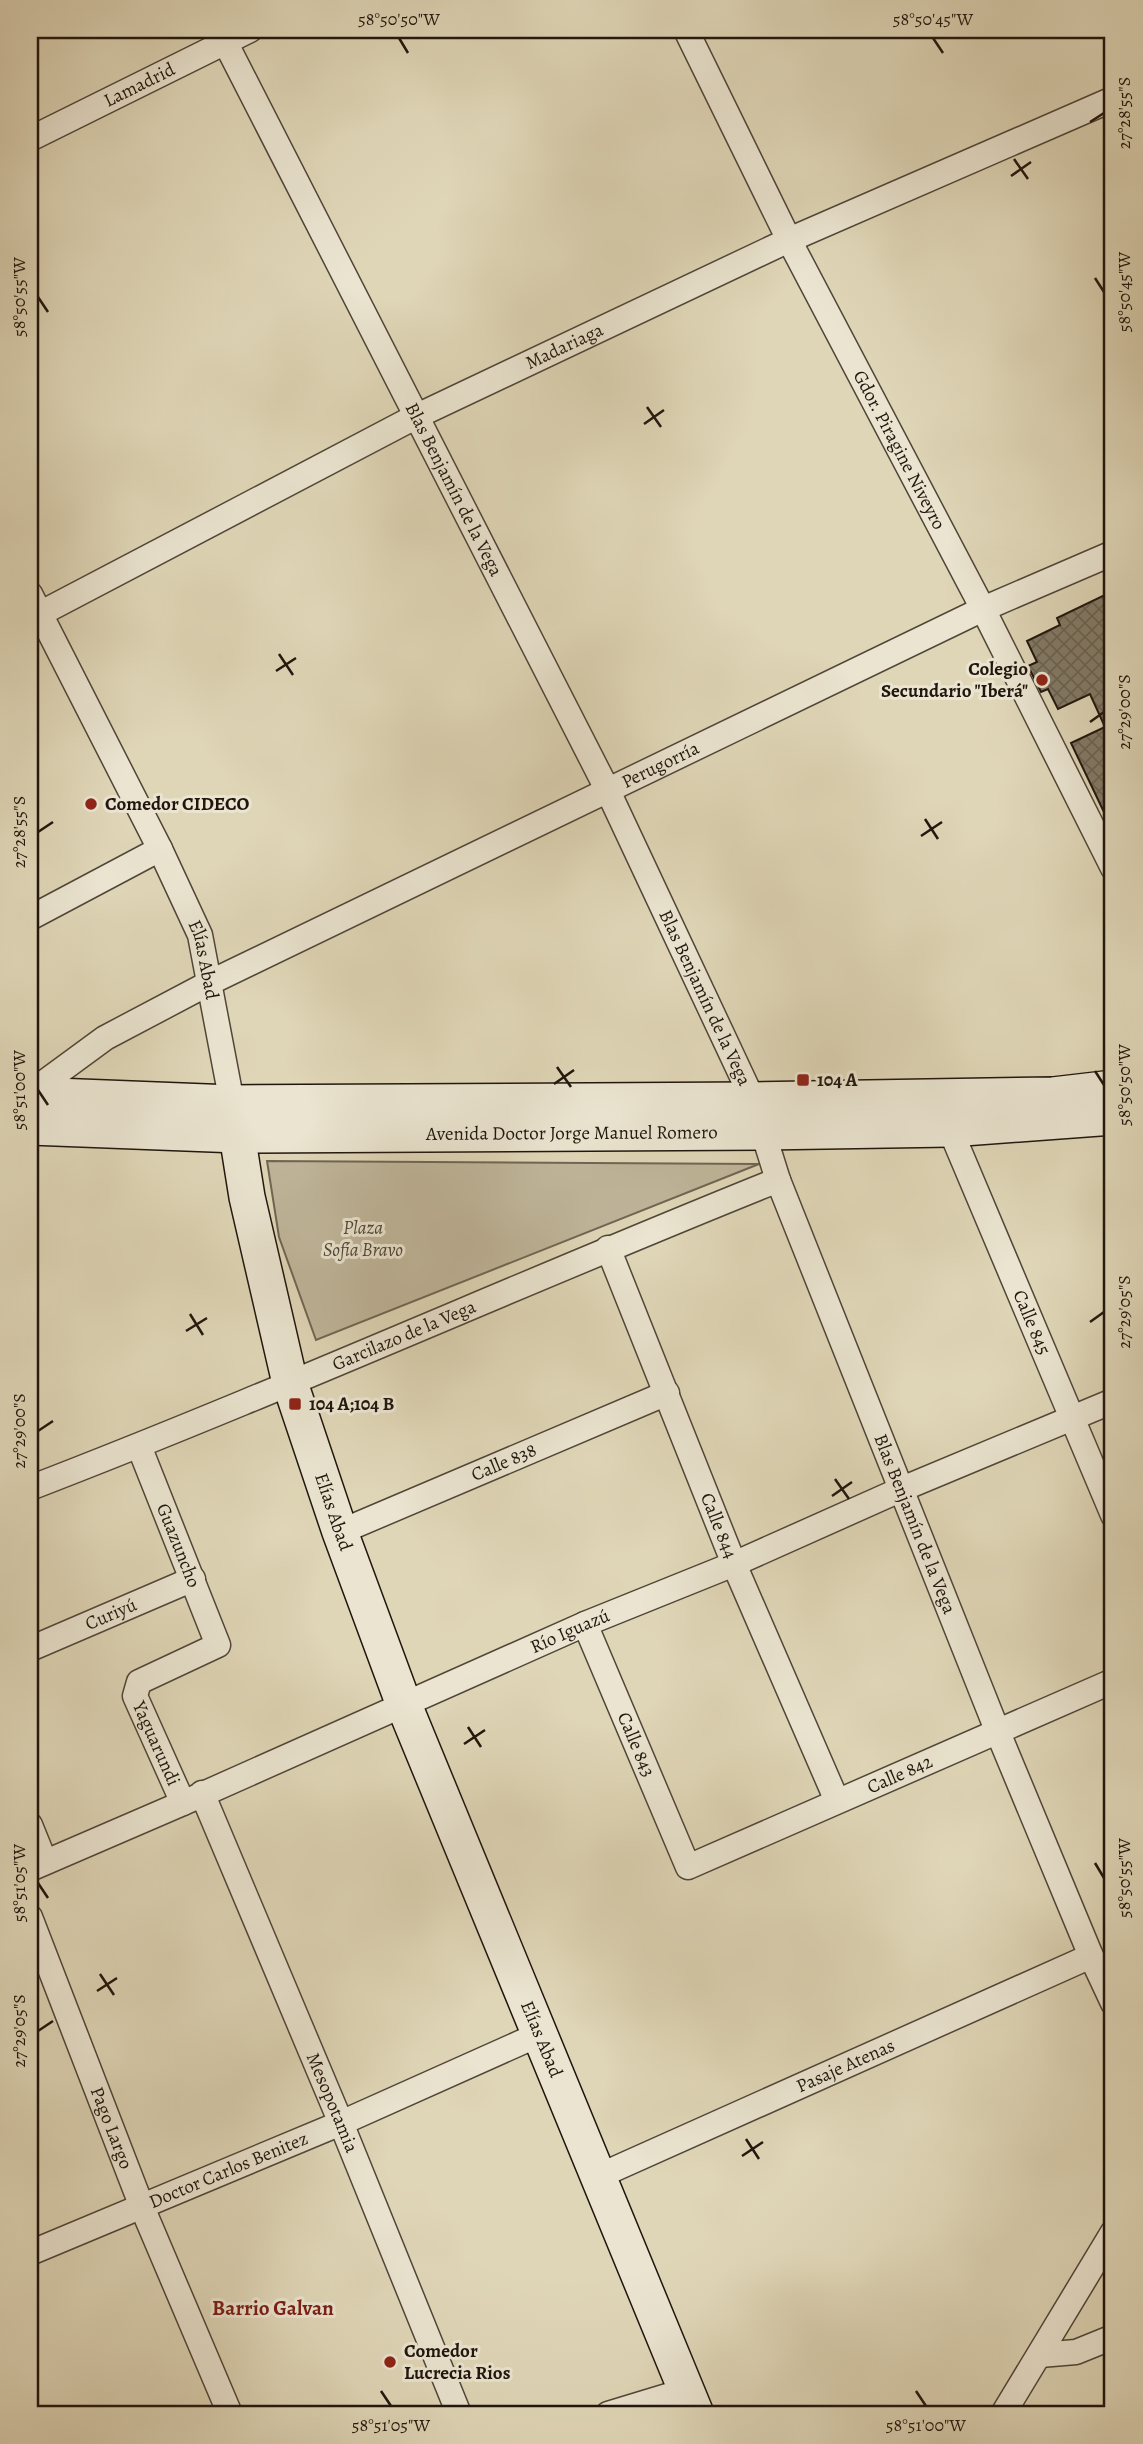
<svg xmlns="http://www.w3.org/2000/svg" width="1143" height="2444" font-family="Alegreya,serif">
	<defs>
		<pattern id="building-cross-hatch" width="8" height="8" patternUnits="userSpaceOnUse" patternTransform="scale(1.75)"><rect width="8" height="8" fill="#837a66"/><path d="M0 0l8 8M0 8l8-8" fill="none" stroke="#6b6352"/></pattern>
	</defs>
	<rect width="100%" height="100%" fill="#dfd6b7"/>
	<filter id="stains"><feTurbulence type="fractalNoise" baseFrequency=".00286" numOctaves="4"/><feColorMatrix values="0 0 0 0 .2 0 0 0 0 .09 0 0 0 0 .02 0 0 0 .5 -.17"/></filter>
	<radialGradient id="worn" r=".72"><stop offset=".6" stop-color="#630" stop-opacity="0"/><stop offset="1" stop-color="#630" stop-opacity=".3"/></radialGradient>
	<path fill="#bfb59a" stroke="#706654" stroke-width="2" d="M 267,1161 L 759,1164 L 316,1340 L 279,1237 Z"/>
	<path fill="url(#building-cross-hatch)" stroke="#20160e" stroke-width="2" d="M 1113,591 L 1113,831 L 1071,743 L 1105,727 L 1090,694 L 1058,709 L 1048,689 L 1041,692 L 1028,666 L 1037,662 L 1027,641 L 1060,625 L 1057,618 Z"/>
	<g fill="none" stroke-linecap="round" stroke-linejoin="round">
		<g stroke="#504638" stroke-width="27">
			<g id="street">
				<path id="s1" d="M 219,30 L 608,791 L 753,1100 L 778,1180 L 997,1730 L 1091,1956 L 1113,2003"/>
				<path id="s2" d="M 686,30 L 789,240 L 983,609 L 1113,868"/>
				<path id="s3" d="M 30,139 L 250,30"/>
				<path id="s4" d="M 30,594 L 160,849 L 200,935 L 232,1103"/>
				<path id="s5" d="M 30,619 L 415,417 L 789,240 L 1113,99"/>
				<path d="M 30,918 L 160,849"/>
				<path id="s6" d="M 30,1093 L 105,1038 L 211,982 L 983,609 L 1113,553"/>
				<path id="s7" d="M 950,1129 L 1113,1515"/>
				<path id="s8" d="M 608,1248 L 734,1564 L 837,1801"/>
				<path id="s9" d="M 139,1446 L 218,1645 L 139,1682 L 135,1696 L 183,1803"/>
				<path id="s10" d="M 30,1488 C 282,1391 528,1280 778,1180"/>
				<path id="s11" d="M 340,1532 L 667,1393"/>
				<path id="s12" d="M 585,1624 L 688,1867 L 1113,1681"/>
				<path id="s13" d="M 30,1649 L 193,1579"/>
				<path id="s14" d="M 202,1793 L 341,2123 L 459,2414"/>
				<path d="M 30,1825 L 45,1862"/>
				<path id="s15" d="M 30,1869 L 183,1803 L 585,1624 L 734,1564 L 902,1489 L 1113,1401"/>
				<path id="s16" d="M 30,1917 L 142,2207 L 230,2414"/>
				<path id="s17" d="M 599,2176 L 1091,1956"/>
				<path id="s18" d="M 30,2253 L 341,2123 L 540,2034"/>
				<path d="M 1040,2355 L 1076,2352 L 1113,2337"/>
				<path d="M 608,2414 L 687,2390"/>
				<path d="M 1003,2414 L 1113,2232"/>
			</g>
		</g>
		<g stroke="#20160e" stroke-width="38">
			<g id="secondary">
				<path d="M 30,1095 L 232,1103 L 753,1100 L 1053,1095 L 1113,1088"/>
				<path id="s19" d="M 232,1103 L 247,1197 L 290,1383 L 340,1532 L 404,1705 L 696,2414"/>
				<path id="s20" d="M 30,1127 L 238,1135 L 763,1132 L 950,1129 L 1113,1117"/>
			</g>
		</g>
		<use href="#street" stroke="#eae4d0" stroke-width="24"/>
		<use href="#secondary" stroke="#eae4d0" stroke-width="35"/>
	</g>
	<path fill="none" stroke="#20160e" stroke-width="2.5" d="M 399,38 L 408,53M 933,38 L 943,53M 1090,122 L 1104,113M 1014,159 L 1028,179M 1011,176 L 1031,162M 1095,278 L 1104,292M 38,297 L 48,312M 647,407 L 661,427M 644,424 L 664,410M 279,654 L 293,675M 276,671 L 296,658M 1090,722 L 1104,712M 925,819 L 938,839M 38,832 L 53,822M 921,836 L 942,822M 557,1067 L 571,1087M 1095,1071 L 1104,1085M 554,1084 L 574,1070M 38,1090 L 48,1105M 190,1314 L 203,1335M 1090,1322 L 1104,1312M 186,1331 L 207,1318M 38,1431 L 53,1421M 835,1479 L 849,1499M 832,1496 L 852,1482M 468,1727 L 481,1747M 464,1744 L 485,1730M 1095,1863 L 1104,1878M 38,1883 L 48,1898M 100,1974 L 114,1995M 97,1991 L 117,1978M 38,2031 L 53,2021M 746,2139 L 759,2159M 742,2156 L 763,2142M 381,2391 L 391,2406M 916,2391 L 926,2406"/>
	<g fill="#8f2418" stroke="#eae4d0" stroke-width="2.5">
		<circle cx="1042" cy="680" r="7"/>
		<circle cx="91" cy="804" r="7"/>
		<rect x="796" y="1073" width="14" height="14" rx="3.5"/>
		<rect x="288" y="1397" width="14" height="14" rx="3.5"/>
		<circle cx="390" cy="2362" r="7"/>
	</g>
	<g text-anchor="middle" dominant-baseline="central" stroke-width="6" stroke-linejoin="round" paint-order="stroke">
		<g font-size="19" fill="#20160e" stroke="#eae4d0">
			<text stroke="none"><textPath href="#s3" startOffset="122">Lamadrid</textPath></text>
			<text stroke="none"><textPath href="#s5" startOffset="600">Madariaga</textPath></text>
			<text stroke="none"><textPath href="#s2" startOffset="471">Gdor. Piragine Niveyro</textPath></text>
			<text stroke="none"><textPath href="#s1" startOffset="516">Blas Benjamín de la Vega</textPath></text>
			<text stroke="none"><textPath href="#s6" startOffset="712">Perugorría</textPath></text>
			<text stroke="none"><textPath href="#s4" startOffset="406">Elías Abad</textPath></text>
			<text stroke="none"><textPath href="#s1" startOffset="1083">Blas Benjamín de la Vega</textPath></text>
			<text stroke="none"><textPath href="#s20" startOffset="542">Avenida Doctor Jorge Manuel Romero</textPath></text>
			<text stroke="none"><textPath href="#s7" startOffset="210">Calle 845</textPath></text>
			<text stroke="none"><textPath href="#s10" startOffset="404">Garcilazo de la Vega</textPath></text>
			<text stroke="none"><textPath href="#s11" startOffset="178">Calle 838</textPath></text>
			<text stroke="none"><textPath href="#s19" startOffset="422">Elías Abad</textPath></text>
			<text stroke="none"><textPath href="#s1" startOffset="1650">Blas Benjamín de la Vega</textPath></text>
			<text stroke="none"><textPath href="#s8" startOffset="299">Calle 844</textPath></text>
			<text stroke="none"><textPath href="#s9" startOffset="107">Guazuncho</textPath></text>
			<text stroke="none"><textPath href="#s13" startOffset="88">Curiyú</textPath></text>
			<text stroke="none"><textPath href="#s15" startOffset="590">Río Iguazú</textPath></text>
			<text stroke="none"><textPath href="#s9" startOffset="368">Yaguarundi</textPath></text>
			<text stroke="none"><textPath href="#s12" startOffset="131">Calle 843</textPath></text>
			<text stroke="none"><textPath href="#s12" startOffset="495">Calle 842</textPath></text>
			<text stroke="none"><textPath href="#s19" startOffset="989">Elías Abad</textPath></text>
			<text stroke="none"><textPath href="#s17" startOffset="270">Pasaje Atenas</textPath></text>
			<text stroke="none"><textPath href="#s14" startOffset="336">Mesopotamia</textPath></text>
			<text stroke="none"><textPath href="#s16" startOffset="226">Pago Largo</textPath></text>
			<text stroke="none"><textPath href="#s18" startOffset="215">Doctor Carlos Benitez</textPath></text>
		</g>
		<g font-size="19" font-weight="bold" fill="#20160e" stroke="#eae4d0" text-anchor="start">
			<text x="1028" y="669" text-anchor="end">Colegio<tspan x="1028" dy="22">Secundario "Iberá"</tspan></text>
			<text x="105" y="804">Comedor CIDECO</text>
			<text x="817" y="1080">104 A</text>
			<text x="309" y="1404">104 A;104 B</text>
			<text x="404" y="2351">Comedor<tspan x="404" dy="22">Lucrecia Rios</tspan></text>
		</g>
		<g font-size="19" font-style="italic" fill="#504638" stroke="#eae4d0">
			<text x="363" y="1228">Plaza<tspan x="363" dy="22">Sofía Bravo</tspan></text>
		</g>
		<g font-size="21" font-weight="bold" fill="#7a1f14" stroke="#eae4d0">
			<text x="273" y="2308">Barrio Galvan</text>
		</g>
	</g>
	<rect width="1143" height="2444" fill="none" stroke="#dfd6b7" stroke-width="77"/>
	<rect x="38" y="38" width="1066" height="2368" fill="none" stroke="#20160e" stroke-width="2.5"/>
	<g font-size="18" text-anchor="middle" fill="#20160e">
		<text x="399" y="25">58°50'50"W</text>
		<text x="933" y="25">58°50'45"W</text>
		<text transform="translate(1124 113) rotate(-90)" y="6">27°28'55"S</text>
		<text transform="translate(1124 292) rotate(-90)" y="6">58°50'45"W</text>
		<text transform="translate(19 297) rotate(-90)" y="6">58°50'55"W</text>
		<text transform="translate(1124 712) rotate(-90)" y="6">27°29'00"S</text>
		<text transform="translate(19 832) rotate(-90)" y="6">27°28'55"S</text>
		<text transform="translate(1124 1085) rotate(-90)" y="6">58°50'50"W</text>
		<text transform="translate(19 1090) rotate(-90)" y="6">58°51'00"W</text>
		<text transform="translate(1124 1312) rotate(-90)" y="6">27°29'05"S</text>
		<text transform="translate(19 1431) rotate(-90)" y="6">27°29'00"S</text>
		<text transform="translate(1124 1878) rotate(-90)" y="6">58°50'55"W</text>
		<text transform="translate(19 1883) rotate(-90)" y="6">58°51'05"W</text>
		<text transform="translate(19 2031) rotate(-90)" y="6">27°29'05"S</text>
		<text x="391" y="2431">58°51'05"W</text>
		<text x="926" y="2431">58°51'00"W</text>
	</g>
	<rect width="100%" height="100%" filter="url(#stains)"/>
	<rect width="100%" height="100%" fill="url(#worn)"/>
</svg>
